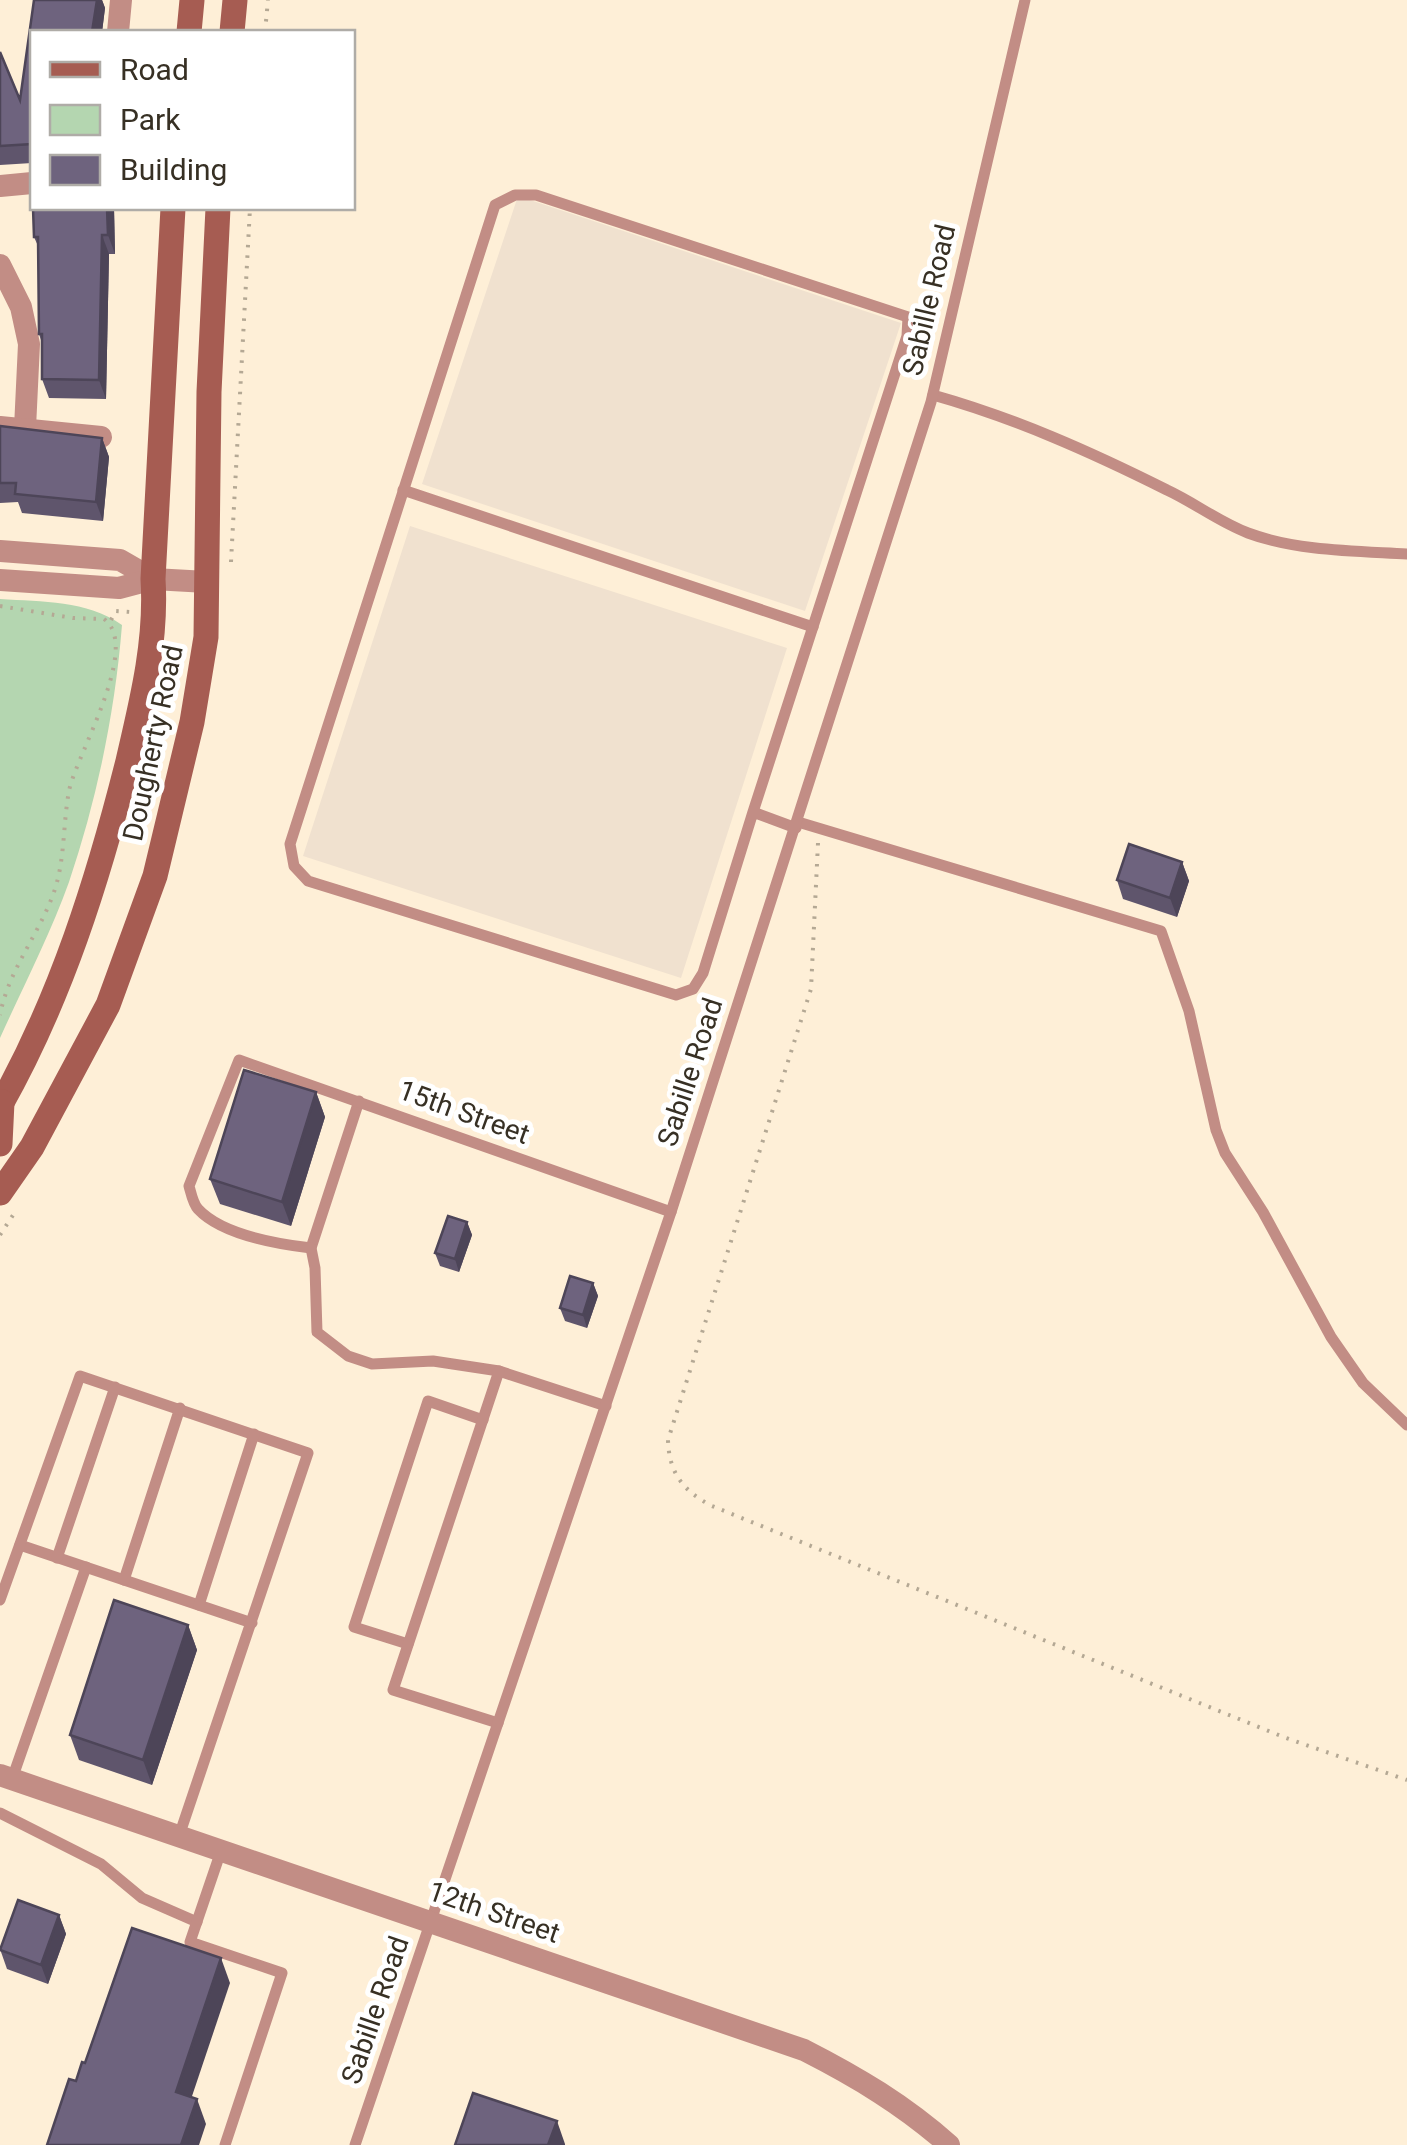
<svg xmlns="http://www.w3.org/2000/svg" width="1407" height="2145" font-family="Roboto,sans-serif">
	<rect width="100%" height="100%" fill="#feefd7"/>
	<g fill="#f0e1cf">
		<path d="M 518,196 L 901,323 L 805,611 L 422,484 Z"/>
		<path d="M 410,526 L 787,648 L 681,978 L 303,856 Z"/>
	</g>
	<path fill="#b4d6b0" d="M 0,599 C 43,602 86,600 122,625 C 115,713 97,799 69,882 C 50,935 23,987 0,1038 Z"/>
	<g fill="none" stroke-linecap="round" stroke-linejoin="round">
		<g stroke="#b4a894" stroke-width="4" stroke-dasharray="2.5 8" stroke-linecap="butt">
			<path d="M 265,32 L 268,0"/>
			<path d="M 231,562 L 250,208"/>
			<path d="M 0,606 L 73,618 L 104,619 C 142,647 76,755 69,791 C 63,823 65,858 55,889 C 40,934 9,968 0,1015"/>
			<path d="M 111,620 L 116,611 L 131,612"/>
			<path d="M 818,843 L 811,989 L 668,1440 C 669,1473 683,1491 712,1506 L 1286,1738 L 1407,1780"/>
			<path d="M 0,1235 L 17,1209"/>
		</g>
		<g stroke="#c28d85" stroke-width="11">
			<path d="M 933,395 C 1015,418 1091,452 1167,490 C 1195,503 1219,522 1248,533 C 1296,551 1356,551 1407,554"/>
			<path d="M 403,490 L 813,627"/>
			<path d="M 753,812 L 703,973 L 693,989 L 676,995 L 308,881 L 294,866 L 290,844 L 495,205 L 515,195 L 536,195 L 908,317 L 907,336 L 753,812 L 796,828"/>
			<path d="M 798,822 L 1161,931 L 1189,1011 L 1216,1130 L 1225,1153 L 1263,1212 L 1331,1337 L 1363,1383 L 1407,1425"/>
			<path d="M 359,1101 L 311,1248 L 315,1268 L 317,1332 L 348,1356 L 372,1364 L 433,1361 L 499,1371 L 606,1406"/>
			<path d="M 311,1248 C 277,1244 222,1235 198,1209 C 193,1204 191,1193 189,1186 L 239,1060 L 671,1212"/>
			<path d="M 20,1545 L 252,1623"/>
			<path d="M 57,1558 L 115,1387"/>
			<path d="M 124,1580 L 180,1408"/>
			<path d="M 0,1600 L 80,1376 L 308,1453 L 179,1836"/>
			<path d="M 199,1605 L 254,1434"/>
			<path d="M 408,1644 L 354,1627 L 428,1401 L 483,1420"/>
			<path d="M 498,1723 L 393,1690 L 499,1371"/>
			<path d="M 12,1779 L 86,1567"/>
			<path d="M 0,1813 L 101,1864 L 142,1898 L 197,1922"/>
			<path d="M 221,1851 L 190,1942 L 282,1973 L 225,2145"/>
			<path d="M 355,2145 L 671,1212 L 931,402 L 1025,0"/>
		</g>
		<g stroke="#c28d85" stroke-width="22">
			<path d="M 118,32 L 121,0"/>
			<path d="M 0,186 L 32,183"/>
			<path d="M 0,265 L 21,307 L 29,344 L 25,428"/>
			<path d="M 0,427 L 101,437"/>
			<path d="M 0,551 L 120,560 L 153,579"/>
			<path d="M 0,580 L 119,588 L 153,579 L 207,582"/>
			<path d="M 0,1775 L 804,2050 C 857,2077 904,2105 949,2145"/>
		</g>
		<g stroke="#a65c52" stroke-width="25">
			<path d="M 189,32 L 192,0"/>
			<path d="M 232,32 L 235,0"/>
			<path d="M 0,1106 C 61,998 98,880 128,761 C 142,701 157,641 153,579 L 173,208"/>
			<path d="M 0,1144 L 2,1102"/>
			<path d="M 0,1193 L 32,1147 L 108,1005 L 155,876 L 192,722 L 206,637 L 209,392 L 218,208"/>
		</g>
	</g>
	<g fill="#5f556c">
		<path d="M 34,0 L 102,0 L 105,8 L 102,32 L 32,32 L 32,163 L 0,165 L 0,52 L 20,100 Z"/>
		<path d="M 114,208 L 115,254 L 109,254 L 106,399 L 49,398 L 42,379 L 42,343 L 39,334 L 38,246 L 34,237 Z"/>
		<path d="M 0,426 L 102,438 L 109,457 L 103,521 L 22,513 L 18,502 L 0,503 Z"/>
		<path d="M 1182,862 L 1189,881 L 1177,917 L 1123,899 L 1117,880 Z"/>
		<path d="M 316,1092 L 325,1117 L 291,1226 L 220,1204 L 210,1179 Z"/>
		<path d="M 467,1222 L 472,1235 L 459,1272 L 440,1266 L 435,1253 Z"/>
		<path d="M 593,1283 L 598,1296 L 587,1328 L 565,1321 L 560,1308 Z"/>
		<path d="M 188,1625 L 197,1650 L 152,1785 L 79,1760 L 70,1735 Z"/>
		<path d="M 59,1915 L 66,1934 L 48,1984 L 7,1969 L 0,1949 Z"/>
	</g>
	<g fill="#4d4558">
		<path d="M 97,0 L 102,0 L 105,8 L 102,32 L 92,32 Z"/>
		<path d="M 107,208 L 114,208 L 115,254 L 108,235 Z"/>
		<path d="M 102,235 L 109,254 L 106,399 L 99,380 Z"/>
		<path d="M 102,438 L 109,457 L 103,521 L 96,502 Z"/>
		<path d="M 1182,862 L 1189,881 L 1177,917 L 1170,898 Z"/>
		<path d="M 316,1092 L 325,1117 L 291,1226 L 282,1202 Z"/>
		<path d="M 467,1222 L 472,1235 L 459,1272 L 455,1259 Z"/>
		<path d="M 593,1283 L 598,1296 L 587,1328 L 583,1315 Z"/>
		<path d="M 188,1625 L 197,1650 L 152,1785 L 143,1760 Z"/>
		<path d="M 59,1915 L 66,1934 L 48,1984 L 41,1965 Z"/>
		<path d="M 221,1958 L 230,1983 L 185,2117 L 176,2092 Z"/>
		<path d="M 197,2099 L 206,2124 L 199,2145 L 181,2145 Z"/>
		<path d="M 557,2121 L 565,2144 L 565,2145 L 548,2145 Z"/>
	</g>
	<g fill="#6e637e" stroke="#4d4558" stroke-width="2.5">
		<path d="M 34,0 L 97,0 L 92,32 L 32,32 L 32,144 L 0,146 L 0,52 L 20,100 Z"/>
		<path d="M 33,208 L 107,208 L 108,235 L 102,235 L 99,380 L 42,379 L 42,334 L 39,334 L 38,237 L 34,237 Z"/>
		<path d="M 0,426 L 102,438 L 96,502 L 15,494 L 16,483 L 0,483 Z"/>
		<path d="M 1129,844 L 1182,862 L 1170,898 L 1117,880 Z"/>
		<path d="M 244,1070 L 316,1092 L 282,1202 L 210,1179 Z"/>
		<path d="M 448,1216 L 467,1222 L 455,1259 L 435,1253 Z"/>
		<path d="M 570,1276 L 593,1283 L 583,1315 L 560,1308 Z"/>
		<path d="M 114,1600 L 188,1625 L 143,1760 L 70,1735 Z"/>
		<path d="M 18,1900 L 59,1915 L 41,1965 L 0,1950 Z"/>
		<path d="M 132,1928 L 221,1958 L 176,2092 L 197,2099 L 181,2145 L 47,2145 L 69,2079 L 76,2081 L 82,2062 L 85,2063 Z"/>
		<path d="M 473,2093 L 557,2121 L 548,2145 L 455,2145 Z"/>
	</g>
	<g text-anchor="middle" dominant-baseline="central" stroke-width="10" stroke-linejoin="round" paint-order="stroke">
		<g font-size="28" fill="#373024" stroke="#fff">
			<text transform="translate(929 300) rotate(-77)">Sabille Road</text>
			<text transform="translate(153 743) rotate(-78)">Dougherty Road</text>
			<text transform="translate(690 1072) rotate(-72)">Sabille Road</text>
			<text transform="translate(464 1112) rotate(20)">15th Street</text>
			<text transform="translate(494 1912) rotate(19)">12th Street</text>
			<text transform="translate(375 2010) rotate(-71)">Sabille Road</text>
		</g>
	</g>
	<rect x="30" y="30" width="325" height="180" fill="#ffffff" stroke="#afaca7" stroke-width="2.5"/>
	<rect x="50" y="62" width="50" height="15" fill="#a65c52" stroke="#afaca7" stroke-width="2.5"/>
	<text x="120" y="80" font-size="30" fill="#373024">Road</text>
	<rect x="50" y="105" width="50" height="30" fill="#b4d6b0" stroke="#afaca7" stroke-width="2.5"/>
	<text x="120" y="130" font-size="30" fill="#373024">Park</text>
	<rect x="50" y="155" width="50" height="30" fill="#6e637e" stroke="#afaca7" stroke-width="2.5"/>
	<text x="120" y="180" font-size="30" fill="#373024">Building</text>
</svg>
